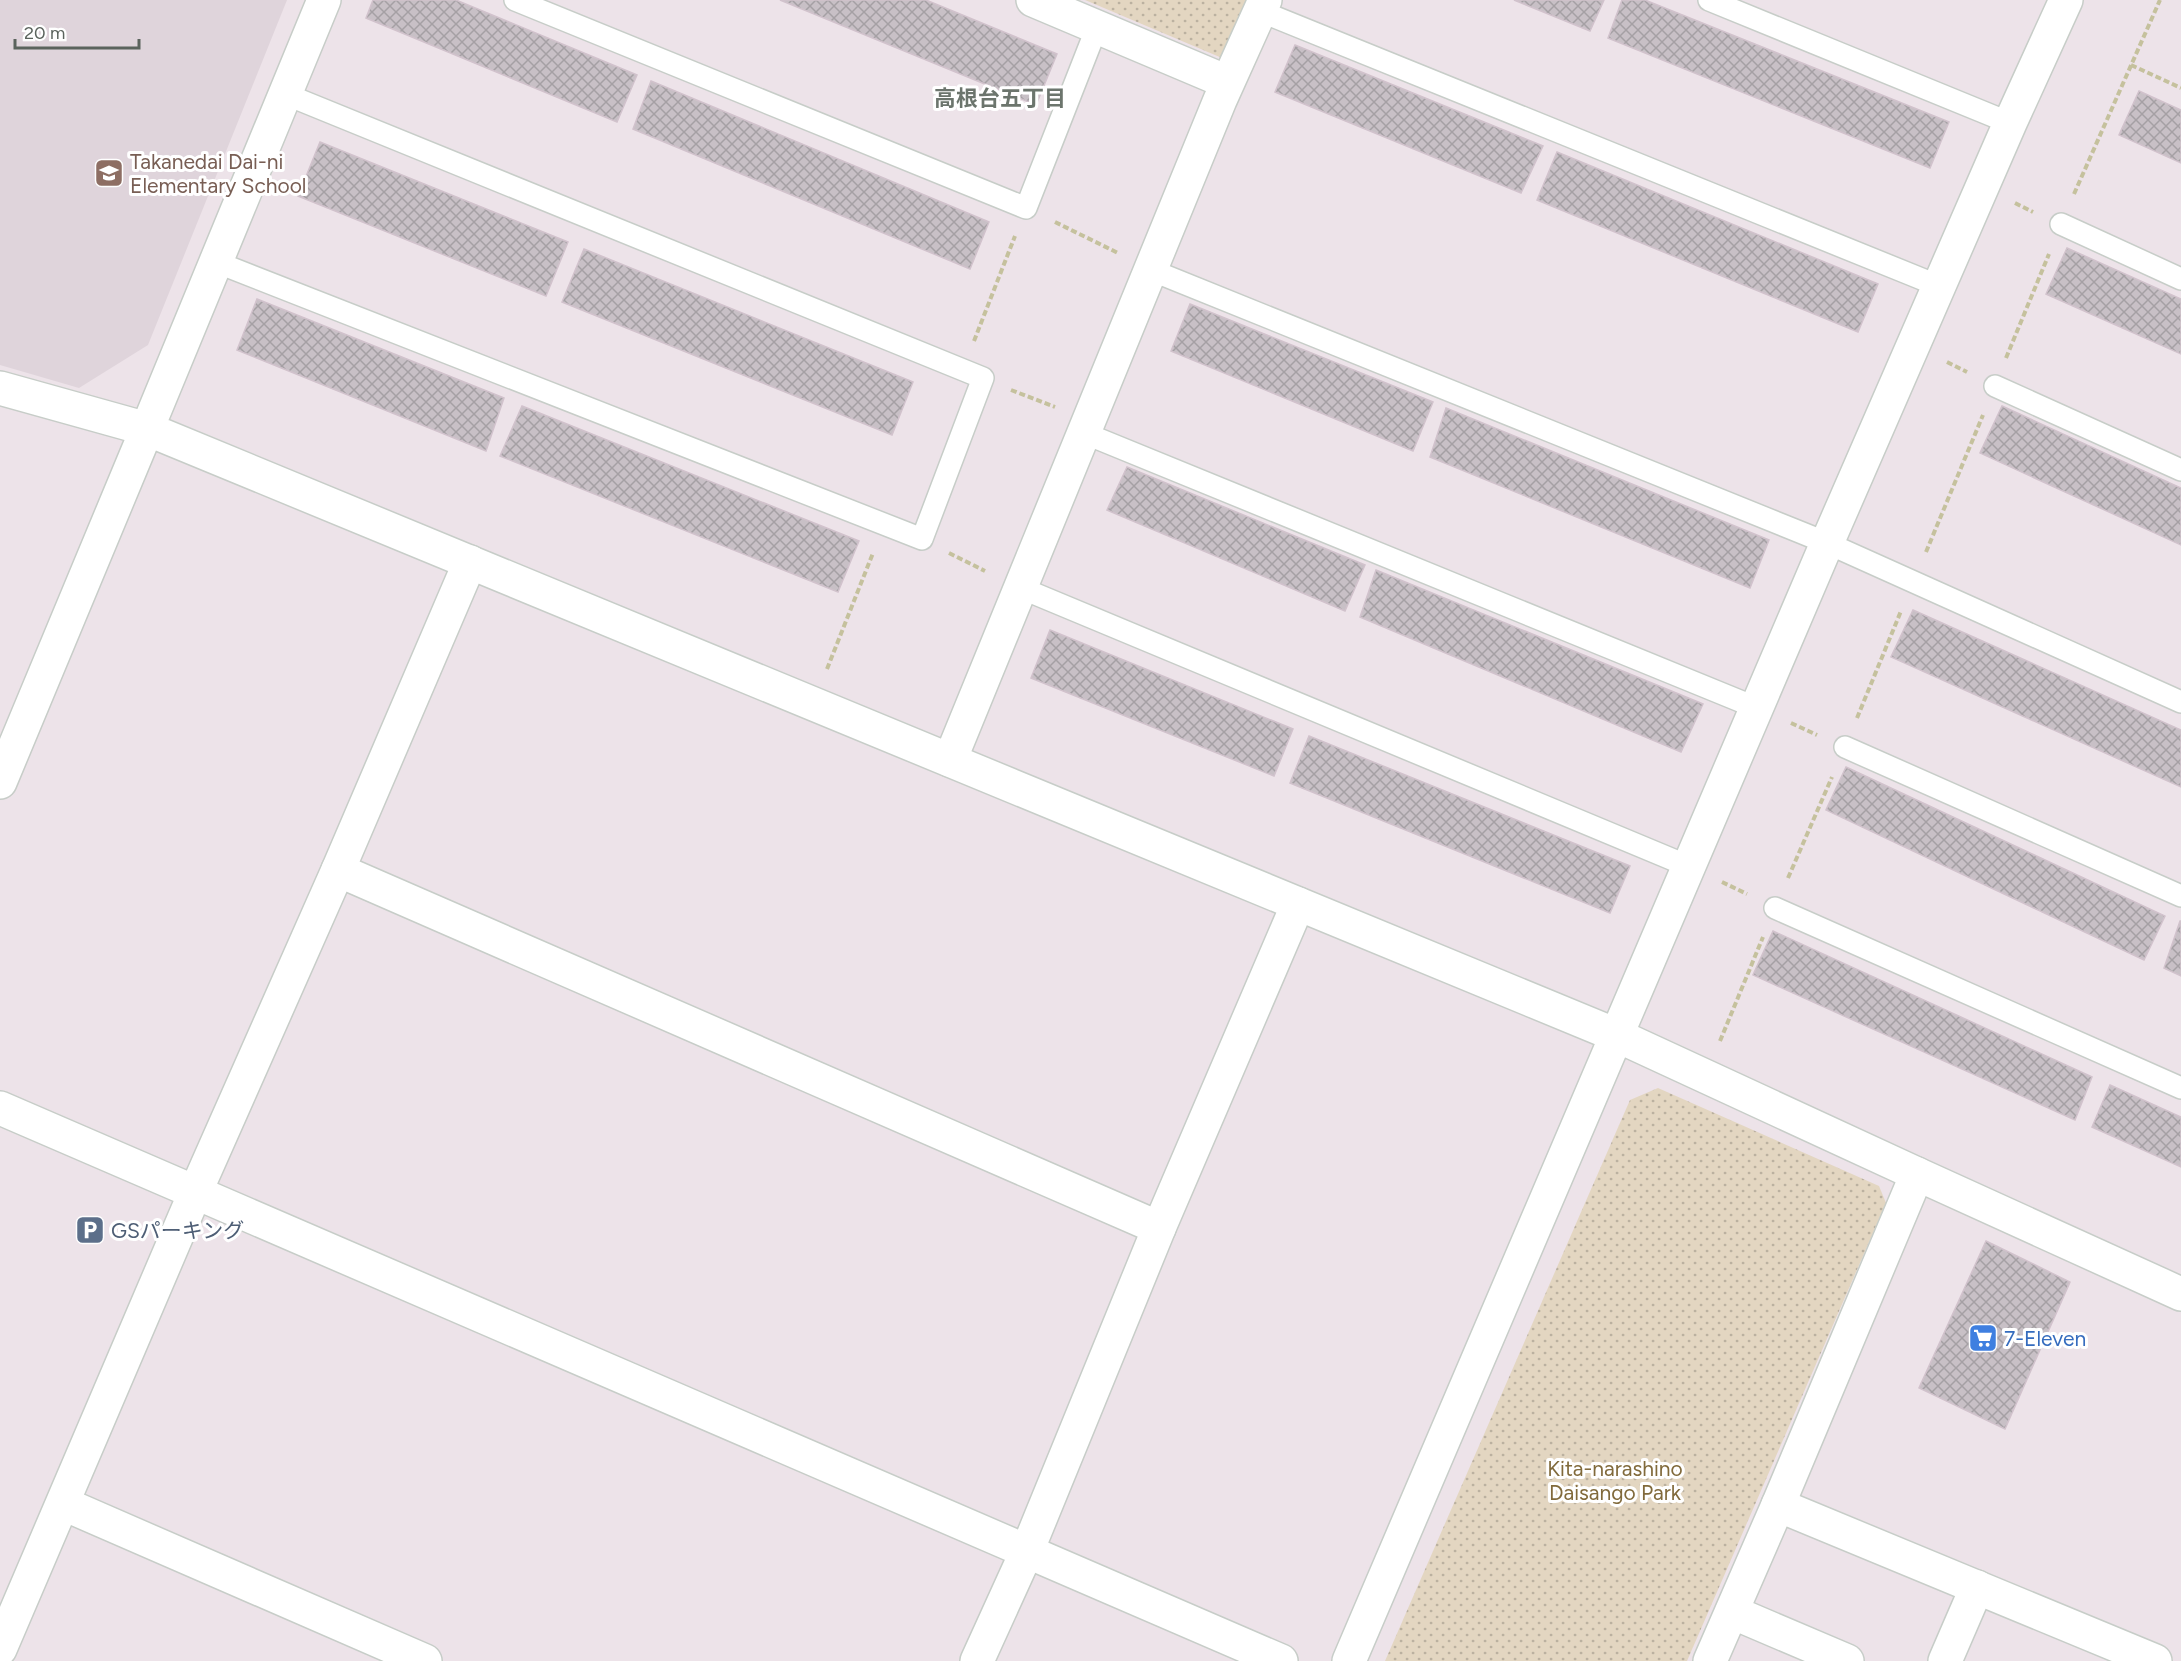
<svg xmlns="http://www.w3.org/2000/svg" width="2181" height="1661" font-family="Figtree,'Noto Sans JP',sans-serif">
	<defs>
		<pattern id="grass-dots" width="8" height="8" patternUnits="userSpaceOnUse" patternTransform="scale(1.5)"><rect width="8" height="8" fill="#e3d6c1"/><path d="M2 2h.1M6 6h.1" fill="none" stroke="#bbb1a0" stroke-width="1.8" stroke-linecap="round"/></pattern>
		<pattern id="building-cross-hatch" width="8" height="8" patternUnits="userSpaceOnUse" patternTransform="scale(1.5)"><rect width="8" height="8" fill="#c8c0c6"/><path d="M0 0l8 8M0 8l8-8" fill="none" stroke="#a5a0a4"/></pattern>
	</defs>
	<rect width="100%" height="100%" fill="#ede3e9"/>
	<path fill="#dfd4db" d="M 0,0 L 287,0 L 148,345 L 79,388 L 0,365 Z"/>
	<g fill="url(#grass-dots)">
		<path d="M 1085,0 L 1247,0 L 1222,58 Z"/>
		<path d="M 1658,1088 L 1879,1186 L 1886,1203 L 1687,1661 L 1385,1661 L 1630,1100 Z"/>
	</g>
	<g fill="url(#building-cross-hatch)" stroke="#d1c2cc" stroke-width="1.5">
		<path d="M 373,0 L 456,0 L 637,75 L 617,122 L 366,18 Z"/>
		<path d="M 780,0 L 926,0 L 1057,54 L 1036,105 Z"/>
		<path d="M 1514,0 L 1604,0 L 1590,31 Z"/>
		<path d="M 1622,0 L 1645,0 L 1949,122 L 1930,168 L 1608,38 Z"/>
		<path d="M 1295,45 L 1543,146 L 1521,193 L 1275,92 Z"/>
		<path d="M 651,81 L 989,222 L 970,269 L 633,129 Z"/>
		<path d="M 2139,91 L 2181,110 L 2181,163 L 2119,135 Z"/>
		<path d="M 320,142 L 568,242 L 546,296 L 298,196 Z"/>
		<path d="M 1557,152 L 1878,284 L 1858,332 L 1537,200 Z"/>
		<path d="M 2067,248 L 2181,299 L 2181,354 L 2046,294 Z"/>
		<path d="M 584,249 L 913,382 L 892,435 L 562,302 Z"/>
		<path d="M 257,299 L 504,398 L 486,451 L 237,350 Z"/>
		<path d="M 1190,304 L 1433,402 L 1413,451 L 1171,351 Z"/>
		<path d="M 522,406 L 859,541 L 838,592 L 500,456 Z"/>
		<path d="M 2002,406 L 2181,488 L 2181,545 L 1980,453 Z"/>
		<path d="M 1446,408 L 1769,540 L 1750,588 L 1430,457 Z"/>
		<path d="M 1127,467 L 1365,565 L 1345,611 L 1107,510 Z"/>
		<path d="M 1376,570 L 1703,704 L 1681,752 L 1360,617 Z"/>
		<path d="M 1913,610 L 2181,730 L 2181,787 L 1891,657 Z"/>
		<path d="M 1050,630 L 1293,729 L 1274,776 L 1031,678 Z"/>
		<path d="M 1309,736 L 1630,866 L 1610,913 L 1290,783 Z"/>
		<path d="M 1846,767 L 2165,916 L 2144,960 L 1826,810 Z"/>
		<path d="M 2180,921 L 2181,921 L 2181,976 L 2164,968 Z"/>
		<path d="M 1773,931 L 2092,1077 L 2075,1120 L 1753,975 Z"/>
		<path d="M 2110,1085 L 2181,1117 L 2181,1167 L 2092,1127 Z"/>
		<path d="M 1986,1241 L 2070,1282 L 2005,1429 L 1919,1388 Z"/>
	</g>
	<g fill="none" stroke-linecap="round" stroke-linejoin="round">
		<g stroke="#c7cdc8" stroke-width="24">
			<g id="service">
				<path d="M 515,0 L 1026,208 L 1097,27"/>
				<path d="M 1709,0 L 2010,123"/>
				<path d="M 1260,11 L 1939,286"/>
				<path d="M 2061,224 L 2181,279"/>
				<path d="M 216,262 L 922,539 L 983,378 L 285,94"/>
				<path d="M 1151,270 L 1827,543 L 2181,702"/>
				<path d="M 1995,386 L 2181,470"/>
				<path d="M 1084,433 L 1757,708"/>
				<path d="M 1021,588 L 1688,866"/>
				<path d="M 1845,747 L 2181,896"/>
				<path d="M 1775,908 L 2181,1088"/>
			</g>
		</g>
		<g stroke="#c7cdc8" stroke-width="36">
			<g id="minor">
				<path d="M 1033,0 L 1227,82"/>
				<path d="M 0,388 L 147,429 L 0,782"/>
				<path d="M 950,760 L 1220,100 L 1265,0"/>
				<path d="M 338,870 L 1159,1228"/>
				<path d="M 0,1108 L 1281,1661"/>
				<path d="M 64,1504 L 425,1661"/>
				<path d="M 1778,1505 L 2155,1661"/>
				<path d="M 1732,1612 L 1847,1661"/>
				<path d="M 0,1649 L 195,1193 L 338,870 L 470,562"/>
				<path d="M 977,1661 L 1027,1551 L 1159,1228 L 1298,904"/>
				<path d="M 1349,1661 L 1827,543 L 2010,123 L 2066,0"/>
				<path d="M 1710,1661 L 1778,1505 L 1917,1174"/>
				<path d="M 1945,1661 L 1977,1587"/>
			</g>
		</g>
		<g stroke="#c7cdc8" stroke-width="36">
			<path id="tertiary" d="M 324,0 L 147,429 L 1616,1035 L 1917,1174 L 2181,1294"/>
		</g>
		<g stroke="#c5c19d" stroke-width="4" stroke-dasharray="6 3" stroke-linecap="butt">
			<path d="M 2131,65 L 2181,88"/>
			<path d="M 2074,194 L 2160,0"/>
			<path d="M 2015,203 L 2033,212"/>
			<path d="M 1055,222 L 1118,253"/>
			<path d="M 974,341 L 1015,236"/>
			<path d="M 2006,358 L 2049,254"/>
			<path d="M 1947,362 L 1967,372"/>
			<path d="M 1011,390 L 1055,407"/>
			<path d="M 1926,552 L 1983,415"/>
			<path d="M 949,553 L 985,571"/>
			<path d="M 827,669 L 873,553"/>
			<path d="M 1857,718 L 1901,611"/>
			<path d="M 1791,723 L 1817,735"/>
			<path d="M 1788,878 L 1832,777"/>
			<path d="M 1722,882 L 1747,894"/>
			<path d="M 1720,1041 L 1763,937"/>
		</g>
		<use href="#service" stroke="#fff" stroke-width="21"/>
		<use href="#minor" stroke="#fff" stroke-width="33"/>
		<use href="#tertiary" stroke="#fff" stroke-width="33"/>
	</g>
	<defs>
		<g id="school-square" transform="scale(1.5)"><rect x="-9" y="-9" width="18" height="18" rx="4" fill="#8d6e63" stroke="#fff"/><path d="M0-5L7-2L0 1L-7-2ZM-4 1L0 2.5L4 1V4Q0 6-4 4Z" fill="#fff"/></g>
		<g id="parking-square" transform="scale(1.5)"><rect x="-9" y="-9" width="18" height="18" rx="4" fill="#5c6f8a" stroke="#fff"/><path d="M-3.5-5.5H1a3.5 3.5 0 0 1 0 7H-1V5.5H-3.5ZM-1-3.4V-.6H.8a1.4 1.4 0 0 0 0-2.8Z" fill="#fff"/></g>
		<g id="supermarket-square" transform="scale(1.5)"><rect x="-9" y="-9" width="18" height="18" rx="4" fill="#3f7fe0" stroke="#fff"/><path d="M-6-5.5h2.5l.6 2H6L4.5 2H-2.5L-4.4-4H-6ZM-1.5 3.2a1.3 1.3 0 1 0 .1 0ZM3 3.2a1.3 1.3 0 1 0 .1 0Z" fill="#fff"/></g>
	</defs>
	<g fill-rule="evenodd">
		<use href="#school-square" x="109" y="173"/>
		<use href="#parking-square" x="90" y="1230"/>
		<use href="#supermarket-square" x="1983" y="1338"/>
	</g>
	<g text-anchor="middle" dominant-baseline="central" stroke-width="6" stroke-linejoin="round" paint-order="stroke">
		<g font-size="21" fill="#785e54" stroke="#fff" text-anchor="start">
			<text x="130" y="161">Takanedai Dai-ni<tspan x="130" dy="24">Elementary School</tspan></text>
		</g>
		<g font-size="21" fill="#4e5e75" stroke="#fff" text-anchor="start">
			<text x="111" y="1230">GSパーキング</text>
		</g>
		<g font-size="21" fill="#366cbe" stroke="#fff" text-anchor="start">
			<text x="2004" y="1338">7-Eleven</text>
		</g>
		<g font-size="21" fill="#816a3b" stroke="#fff">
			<text x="1615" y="1468">Kita-narashino<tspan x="1615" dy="24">Daisango Park</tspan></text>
		</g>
		<g font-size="22" font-weight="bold" fill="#6c756d" stroke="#fff">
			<text x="1000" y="98">高根台五丁目</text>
		</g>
	</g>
	<path d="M15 39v9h124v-9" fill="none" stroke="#5b635d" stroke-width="3"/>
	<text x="24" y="39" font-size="18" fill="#5b635d" stroke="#ffffff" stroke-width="4.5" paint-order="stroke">20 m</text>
</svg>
